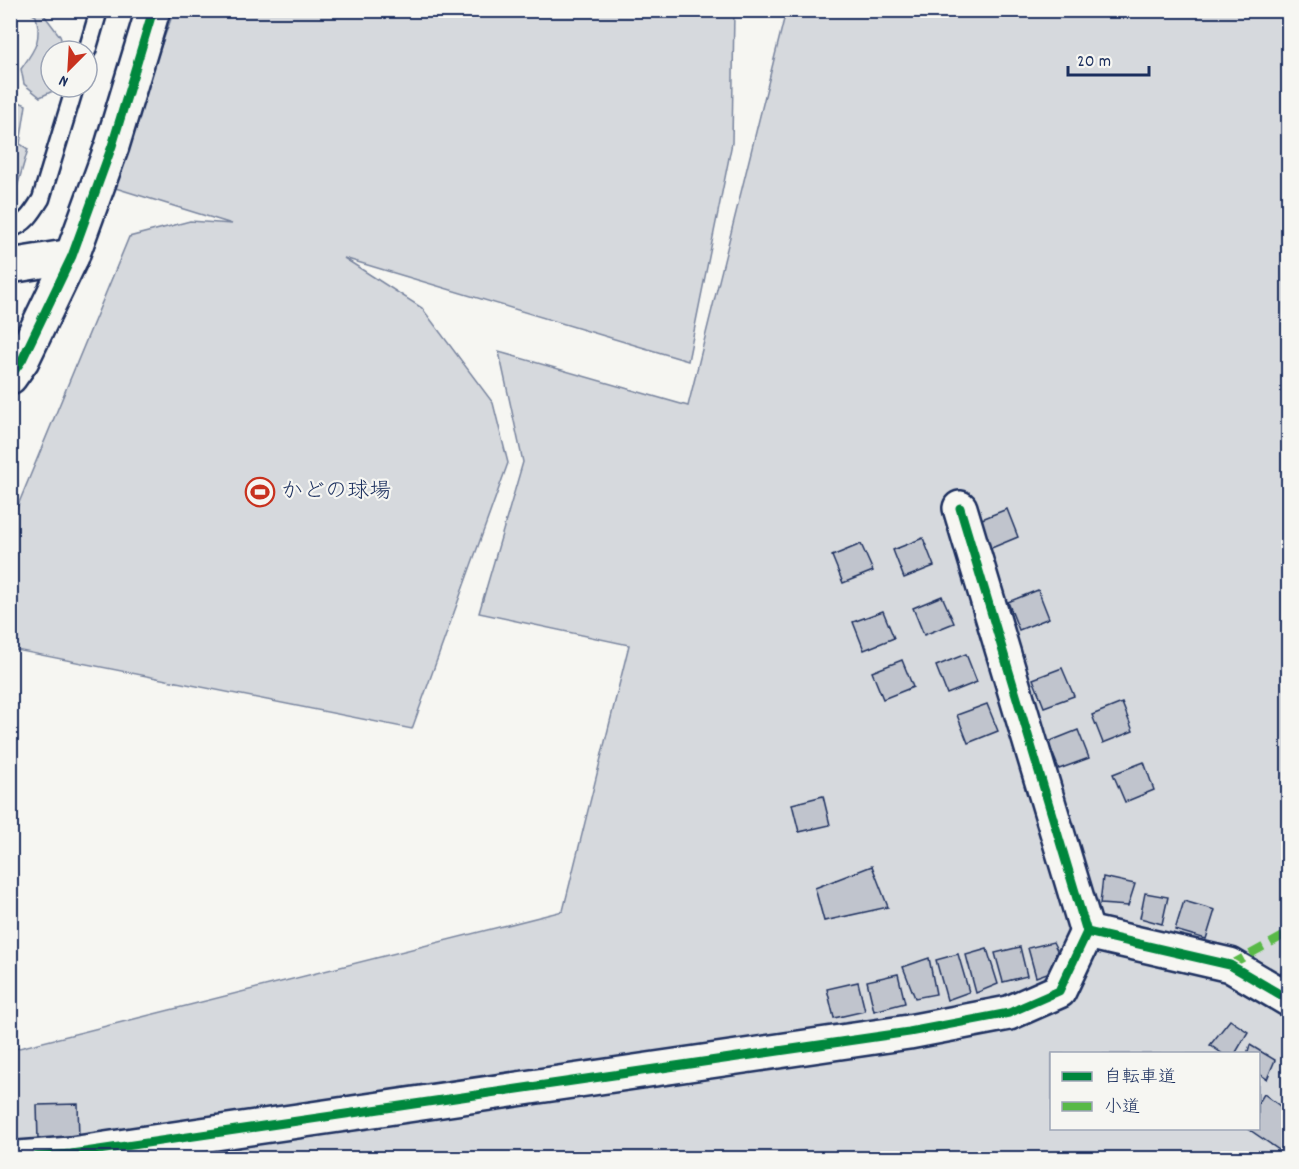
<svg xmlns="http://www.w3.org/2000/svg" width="1299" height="1169" font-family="Dekko,'Klee One',sans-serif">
	<rect width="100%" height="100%" fill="#f6f6f2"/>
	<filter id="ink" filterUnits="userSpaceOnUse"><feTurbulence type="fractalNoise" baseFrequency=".0167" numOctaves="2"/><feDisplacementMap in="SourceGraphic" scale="12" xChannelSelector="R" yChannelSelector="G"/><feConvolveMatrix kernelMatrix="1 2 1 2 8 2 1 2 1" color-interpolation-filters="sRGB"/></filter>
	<g filter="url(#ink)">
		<g fill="#d6d9dd" stroke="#78849e" stroke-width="1.5" fill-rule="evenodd">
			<path d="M 27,11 L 41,11 L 60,36 L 65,51 L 51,51 L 51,87 L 55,87 L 53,91 L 40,97 L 24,84 L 21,69 C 35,49 42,41 36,16 Z"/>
			<path d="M 174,11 L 734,11 L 732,143 L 688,361 L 344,258 L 422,308 L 493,403 L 508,463 L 412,729 L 11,649 L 11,522 L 129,237 L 190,221 L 232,224 L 109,186 Z"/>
			<path d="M 786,11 L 1288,11 L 1288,1158 L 11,1158 L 11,1050 L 563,911 L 629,645 L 479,613 L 523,462 L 499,352 L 688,406 ZM 1052,1054 L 1258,1054 L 1258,1128 L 1052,1128 Z"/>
			<path d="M 10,98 L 26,105 L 20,144 L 28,149 L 16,191 L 11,194 Z"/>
		</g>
		<g fill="#c0c4cd" stroke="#1b2f5e" stroke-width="1.5">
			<path d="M 1007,509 L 1018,537 L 989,549 L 977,521 Z"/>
			<path d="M 923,538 L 934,566 L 904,578 L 893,550 Z"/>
			<path d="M 861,544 L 873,571 L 843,583 L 832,556 Z"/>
			<path d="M 1038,590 L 1049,618 L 1019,630 L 1008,602 Z"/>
			<path d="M 942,596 L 954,623 L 924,635 L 913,608 Z"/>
			<path d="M 883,611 L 894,638 L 864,650 L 853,622 Z"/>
			<path d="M 966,654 L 977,682 L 947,694 L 936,666 Z"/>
			<path d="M 902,660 L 913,687 L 883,699 L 872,672 Z"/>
			<path d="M 1062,668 L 1074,696 L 1044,707 L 1033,679 Z"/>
			<path d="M 1122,703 L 1133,731 L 1103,743 L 1092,715 Z"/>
			<path d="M 987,704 L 998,731 L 968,743 L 957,715 Z"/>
			<path d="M 1078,730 L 1089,758 L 1059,769 L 1048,742 Z"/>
			<path d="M 1144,762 L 1154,790 L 1125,802 L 1113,774 Z"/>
			<path d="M 823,796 L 830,825 L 799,832 L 792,804 Z"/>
			<path d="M 872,866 L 888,907 L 824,921 L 815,888 Z"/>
			<path d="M 1103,877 L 1135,884 L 1128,906 L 1100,904 Z"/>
			<path d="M 1145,893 L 1168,897 L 1162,924 L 1140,918 Z"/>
			<path d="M 1184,901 L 1215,910 L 1206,939 L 1175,930 Z"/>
			<path d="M 1053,942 L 1057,950 L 1050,972 L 1036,977 L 1028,948 Z"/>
			<path d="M 1020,947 L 1027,976 L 1003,982 L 995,953 Z"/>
			<path d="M 987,949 L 998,984 L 976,993 L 966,955 Z"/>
			<path d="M 958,954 L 969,992 L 947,1000 L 936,960 Z"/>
			<path d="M 929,958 L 936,994 L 915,998 L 903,967 Z"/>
			<path d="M 898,974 L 905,1003 L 874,1011 L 867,981 Z"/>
			<path d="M 858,982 L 865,1011 L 834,1018 L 827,989 Z"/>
			<path d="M 1230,1020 L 1248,1032 L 1235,1054 L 1223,1054 L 1210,1045 Z"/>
			<path d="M 1250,1045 L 1275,1060 L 1267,1079 L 1258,1073 L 1258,1054 L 1247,1054 Z"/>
			<path d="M 1264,1094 L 1288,1112 L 1288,1144 L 1282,1152 L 1247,1128 L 1258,1128 L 1258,1104 Z"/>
			<path d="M 78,1104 L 79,1139 L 38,1140 L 37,1105 Z"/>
		</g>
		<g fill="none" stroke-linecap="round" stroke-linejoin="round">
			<g stroke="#1b2f5e" stroke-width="21">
				<g id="lane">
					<path d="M 87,51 L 99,10"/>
					<path d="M 10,229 C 26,224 33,212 41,199 L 75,87"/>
				</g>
			</g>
			<g stroke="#1b2f5e" stroke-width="38">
				<g id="street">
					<path d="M 10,266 L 72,256"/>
					<path d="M 960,508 L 1087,932"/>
					<path d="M 18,1158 L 71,1154 L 909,1032 L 1009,1013 L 1059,991 L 1087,932 L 1230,965 L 1288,999"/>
				</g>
			</g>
			<g stroke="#1b2f5e" stroke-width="38">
				<path id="secondary" d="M 10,377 L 22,360 L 72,256 L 112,146 L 153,10"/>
			</g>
			<use href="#lane" stroke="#f6f6f2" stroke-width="16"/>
			<use href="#street" stroke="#f6f6f2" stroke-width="33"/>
			<use href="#secondary" stroke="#f6f6f2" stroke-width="33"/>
			<path stroke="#58b947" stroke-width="8" stroke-dasharray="15 8" stroke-linecap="butt" d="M 1230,965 L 1285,935 L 1288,936"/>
			<g stroke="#f6f6f2" stroke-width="13">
				<g id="cycleway">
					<path d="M 10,377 L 22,360 L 72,256 L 112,146 L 153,10"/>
					<path d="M 960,508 L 1087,932"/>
					<path d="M 18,1158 L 71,1154 L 909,1032 L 1009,1013 L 1059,991 L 1087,932 L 1230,965 L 1288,999"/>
				</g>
			</g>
			<use href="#cycleway" stroke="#00873e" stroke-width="9"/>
		</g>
	</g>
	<defs>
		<g id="stadium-ring" transform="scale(1.5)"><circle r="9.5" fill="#f6f6f2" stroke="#c8321e" stroke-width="1.5"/><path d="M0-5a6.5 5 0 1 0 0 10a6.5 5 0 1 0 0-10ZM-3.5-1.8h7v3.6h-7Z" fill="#c8321e"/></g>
	</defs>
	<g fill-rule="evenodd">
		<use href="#stadium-ring" x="260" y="492"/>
	</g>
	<g text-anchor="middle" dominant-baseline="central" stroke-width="4.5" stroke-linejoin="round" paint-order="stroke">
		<g font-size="22" fill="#1b2f5e" stroke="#f6f6f2" text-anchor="start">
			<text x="281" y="492">かどの球場</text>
		</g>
	</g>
	<rect width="1299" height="1169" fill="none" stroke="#f6f6f2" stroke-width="36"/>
	<rect x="18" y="18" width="1263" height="1133" fill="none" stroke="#1b2f5e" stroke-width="2" filter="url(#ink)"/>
	<rect x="1050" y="1052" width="210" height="78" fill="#f6f6f2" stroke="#9ea6b7" stroke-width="1.5"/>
	<rect x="1062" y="1072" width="30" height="9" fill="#00873e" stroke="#9ea6b7" stroke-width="1.5"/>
	<text x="1104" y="1082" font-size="18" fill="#1b2f5e">自転車道</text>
	<rect x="1062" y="1102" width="30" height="9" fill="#58b947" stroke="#9ea6b7" stroke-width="1.5"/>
	<text x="1104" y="1112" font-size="18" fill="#1b2f5e">小道</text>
	<g transform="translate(69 69) rotate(204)"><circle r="28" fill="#f6f6f2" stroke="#9ea6b7" stroke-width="1.5"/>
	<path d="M0-4.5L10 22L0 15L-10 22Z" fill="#c8321e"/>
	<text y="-9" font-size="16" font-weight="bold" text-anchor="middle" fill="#1b2f5e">N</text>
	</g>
	<path d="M1068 66v9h81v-9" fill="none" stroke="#1b2f5e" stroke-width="3"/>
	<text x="1077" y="66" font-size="18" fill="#1b2f5e" stroke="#f6f6f2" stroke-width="4.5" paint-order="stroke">20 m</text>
</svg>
